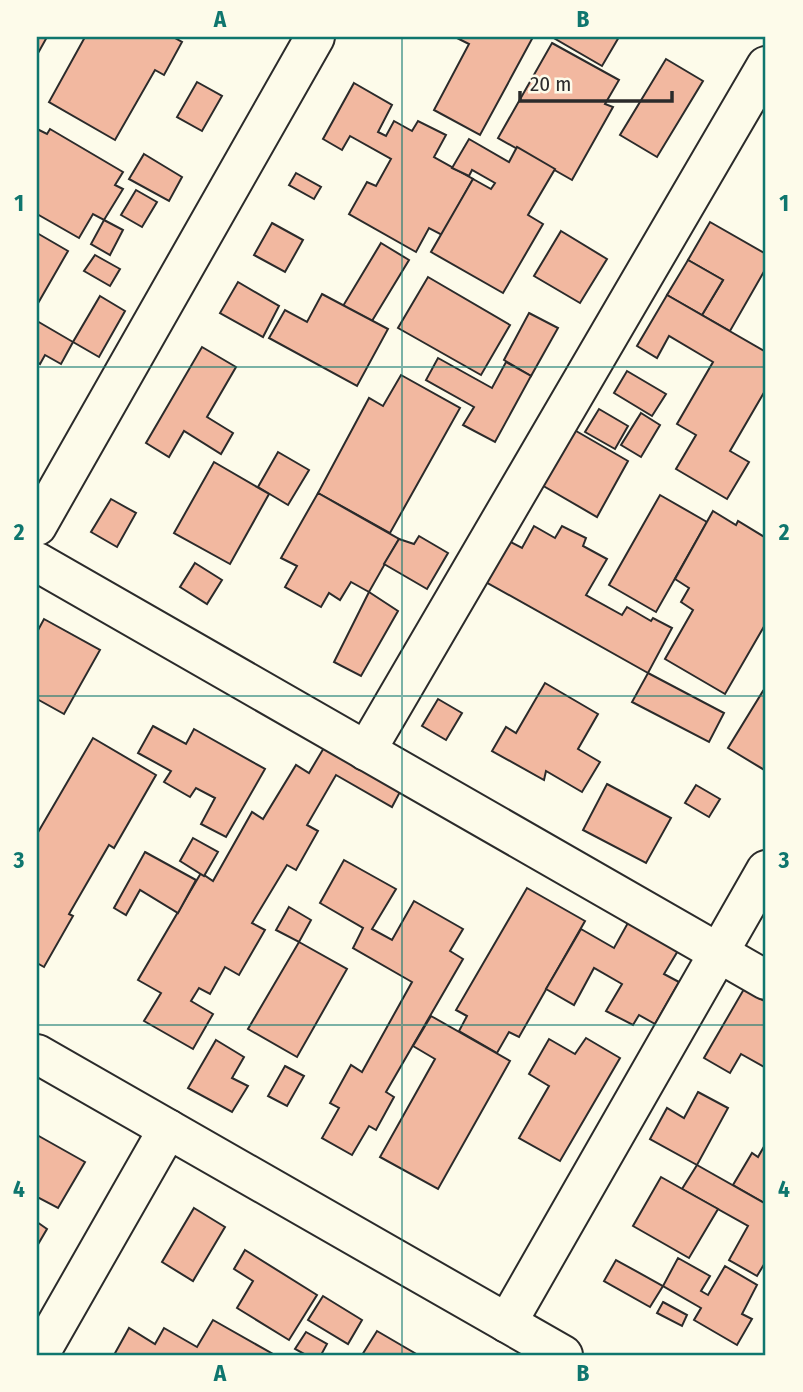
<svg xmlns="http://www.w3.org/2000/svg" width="803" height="1392" font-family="'Fira Sans Condensed',sans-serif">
	<rect width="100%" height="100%" fill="#fdfbea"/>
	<g fill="#f2b8a0" stroke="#2b2b2b" stroke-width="2">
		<path d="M 37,37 L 47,37 L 37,55 Z"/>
		<path d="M 85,37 L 173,37 L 182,42 L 164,75 L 155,70 L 115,140 L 49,102 Z"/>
		<path d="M 455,37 L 533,37 L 480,135 L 434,110 L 469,44 Z"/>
		<path d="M 552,37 L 619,37 L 602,66 Z"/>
		<path d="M 552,43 L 619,80 L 605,104 L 613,107 L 572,180 L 498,138 Z"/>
		<path d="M 666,59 L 703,81 L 657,157 L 620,135 Z"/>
		<path d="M 197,82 L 222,96 L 202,131 L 177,117 Z"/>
		<path d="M 354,83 L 392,105 L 378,132 L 386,136 L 394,121 L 412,131 L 418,121 L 446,135 L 434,157 L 473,179 L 442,235 L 429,228 L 416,252 L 349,214 L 367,182 L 376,186 L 391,159 L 350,136 L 342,150 L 323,139 Z"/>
		<path d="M 37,129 L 47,134 L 50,129 L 123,172 L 115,185 L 123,189 L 104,220 L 93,214 L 79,238 L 37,214 Z"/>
		<path d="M 469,139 L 509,162 L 517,147 L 555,169 L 528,215 L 543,224 L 503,293 L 431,252 L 473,179 L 491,189 L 495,183 L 472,170 L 469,176 L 452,168 Z"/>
		<path d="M 144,154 L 182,177 L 169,201 L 129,179 Z"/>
		<path d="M 296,173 L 321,187 L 314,199 L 289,185 Z"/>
		<path d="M 136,190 L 157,202 L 142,227 L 121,215 Z"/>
		<path d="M 104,220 L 123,230 L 110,255 L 91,244 Z"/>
		<path d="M 710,222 L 766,254 L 766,268 L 730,331 L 702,315 L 723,280 L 688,260 Z"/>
		<path d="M 272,223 L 303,240 L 285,272 L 254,255 Z"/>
		<path d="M 561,231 L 607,259 L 580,303 L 534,276 Z"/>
		<path d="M 37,233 L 68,251 L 37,305 Z"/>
		<path d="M 381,243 L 409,260 L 372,321 L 343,306 Z"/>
		<path d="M 95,255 L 120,269 L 110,286 L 84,271 Z"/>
		<path d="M 688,260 L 723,280 L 702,315 L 667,295 Z"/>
		<path d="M 428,277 L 510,325 L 481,375 L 398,328 Z"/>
		<path d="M 238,282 L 279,306 L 263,337 L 220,313 Z"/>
		<path d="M 322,294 L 388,329 L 357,386 L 269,338 L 285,310 L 307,322 Z"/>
		<path d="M 667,295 L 766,352 L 766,389 L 730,451 L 749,462 L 727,499 L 676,469 L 696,435 L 677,424 L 713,362 L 669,336 L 657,358 L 637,346 Z"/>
		<path d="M 100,296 L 125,311 L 99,357 L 73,342 Z"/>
		<path d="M 529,313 L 558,328 L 531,376 L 504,360 Z"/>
		<path d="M 37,321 L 73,342 L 61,364 L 45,355 L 40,364 L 37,362 Z"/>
		<path d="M 202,347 L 236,367 L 207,417 L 233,433 L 221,454 L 184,431 L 169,457 L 146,443 Z"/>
		<path d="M 438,358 L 492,388 L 506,362 L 531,376 L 495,442 L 463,425 L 474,407 L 426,380 Z"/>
		<path d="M 627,371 L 666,394 L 652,416 L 614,393 Z"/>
		<path d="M 401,375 L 460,408 L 390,533 L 318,493 L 369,398 L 383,406 Z"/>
		<path d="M 599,409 L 628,426 L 615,449 L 585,432 Z"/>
		<path d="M 641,413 L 660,425 L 641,457 L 621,445 Z"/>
		<path d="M 564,424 L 628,461 L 597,517 L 533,480 Z"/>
		<path d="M 278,452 L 309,470 L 288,505 L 258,487 Z"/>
		<path d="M 214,462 L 269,494 L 230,564 L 174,533 Z"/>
		<path d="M 318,493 L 399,539 L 369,592 L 351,582 L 340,600 L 329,593 L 321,607 L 285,587 L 297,566 L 281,558 Z"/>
		<path d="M 660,495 L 707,522 L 656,612 L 609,585 Z"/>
		<path d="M 111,499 L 136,513 L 117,547 L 91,532 Z"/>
		<path d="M 713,511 L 736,525 L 738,521 L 766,538 L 766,623 L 725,694 L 665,659 L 693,610 L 681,602 L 689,588 L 675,579 Z"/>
		<path d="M 534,526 L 555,538 L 562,526 L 586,538 L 583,546 L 607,559 L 586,595 L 622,615 L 627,607 L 651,621 L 653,618 L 672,628 L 648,673 L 484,581 L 507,540 L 522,548 Z"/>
		<path d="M 419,536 L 448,553 L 427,589 L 384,564 L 399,539 L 414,544 Z"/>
		<path d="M 195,563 L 222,580 L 207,604 L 180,587 Z"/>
		<path d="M 369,592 L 398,611 L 361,676 L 334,662 Z"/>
		<path d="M 44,619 L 100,650 L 64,714 L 37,699 L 37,632 Z"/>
		<path d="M 648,673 L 724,713 L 709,742 L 632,702 Z"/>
		<path d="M 545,683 L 598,714 L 578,749 L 600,762 L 582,792 L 546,771 L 544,780 L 492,751 L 506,727 L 516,733 Z"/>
		<path d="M 763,691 L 766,693 L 766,771 L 728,748 Z"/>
		<path d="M 438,699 L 462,713 L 446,740 L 422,726 Z"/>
		<path d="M 153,726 L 186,744 L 194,729 L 265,769 L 226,837 L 201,824 L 215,798 L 196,788 L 190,797 L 164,782 L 171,771 L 138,753 Z"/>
		<path d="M 93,738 L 156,775 L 114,848 L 109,845 L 69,914 L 73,916 L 44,967 L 37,963 L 37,834 Z"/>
		<path d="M 325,746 L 401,790 L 392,807 L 336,775 L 307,825 L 318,831 L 296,870 L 287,865 L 252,923 L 265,930 L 239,975 L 225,967 L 210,994 L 199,988 L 191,1001 L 213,1014 L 193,1049 L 144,1021 L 161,993 L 138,980 L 201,873 L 213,881 L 252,812 L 263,819 L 296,765 L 309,773 Z"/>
		<path d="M 607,784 L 671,818 L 646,863 L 583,830 Z"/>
		<path d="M 696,785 L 720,799 L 709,817 L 685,803 Z"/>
		<path d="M 193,838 L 218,852 L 204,876 L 180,861 Z"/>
		<path d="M 145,852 L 196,880 L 178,913 L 140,890 L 126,915 L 114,908 Z"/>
		<path d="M 344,860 L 396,889 L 372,929 L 392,940 L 414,901 L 463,929 L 450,951 L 463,959 L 386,1092 L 394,1097 L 376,1130 L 369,1126 L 352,1155 L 322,1138 L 339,1108 L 330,1103 L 351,1065 L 362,1072 L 412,982 L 353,948 L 363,928 L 320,903 Z"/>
		<path d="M 527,888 L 585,921 L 519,1037 L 509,1032 L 497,1053 L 459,1031 L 467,1016 L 456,1010 Z"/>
		<path d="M 289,907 L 311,920 L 299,942 L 276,930 Z"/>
		<path d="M 629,921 L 679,949 L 664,974 L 679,982 L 655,1024 L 639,1015 L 633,1025 L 606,1011 L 622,984 L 594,968 L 574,1005 L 546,989 L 581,929 L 614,948 Z"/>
		<path d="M 299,942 L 347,969 L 297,1057 L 248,1029 Z"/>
		<path d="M 744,989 L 766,1002 L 766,1068 L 741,1054 L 730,1073 L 704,1058 Z"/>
		<path d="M 431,1016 L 510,1061 L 438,1189 L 380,1157 L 435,1059 L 413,1046 Z"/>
		<path d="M 586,1038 L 620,1058 L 560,1161 L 519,1138 L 549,1086 L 529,1074 L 549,1039 L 575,1054 Z"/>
		<path d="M 216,1040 L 244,1057 L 232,1078 L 248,1086 L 232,1112 L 188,1088 Z"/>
		<path d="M 285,1066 L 304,1076 L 287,1106 L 268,1096 Z"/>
		<path d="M 698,1092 L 728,1108 L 697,1165 L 650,1139 L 667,1108 L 684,1118 Z"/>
		<path d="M 37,1135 L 85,1162 L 58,1208 L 37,1197 Z"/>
		<path d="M 766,1143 L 766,1204 L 733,1185 L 752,1153 L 758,1157 Z"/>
		<path d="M 697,1165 L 766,1204 L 766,1261 L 757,1276 L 729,1260 L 748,1226 L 682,1189 Z"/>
		<path d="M 661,1177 L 718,1209 L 689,1258 L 633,1226 Z"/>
		<path d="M 194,1208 L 225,1227 L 193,1281 L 162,1262 Z"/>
		<path d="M 37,1222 L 47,1229 L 37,1246 Z"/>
		<path d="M 245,1250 L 317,1295 L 289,1340 L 237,1308 L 253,1281 L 234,1269 Z"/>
		<path d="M 678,1258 L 710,1276 L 701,1291 L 708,1295 L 725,1266 L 757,1285 L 742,1314 L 752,1319 L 737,1345 L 694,1320 L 701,1308 L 663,1286 Z"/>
		<path d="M 616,1260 L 663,1286 L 650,1307 L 604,1281 Z"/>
		<path d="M 323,1296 L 362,1320 L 348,1344 L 308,1320 Z"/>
		<path d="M 663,1302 L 687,1315 L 682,1326 L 657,1313 Z"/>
		<path d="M 213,1320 L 273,1354 L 114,1355 L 129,1328 L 155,1344 L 164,1328 L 197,1347 Z"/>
		<path d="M 377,1331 L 418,1355 L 362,1355 Z"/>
		<path d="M 306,1332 L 327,1344 L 321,1355 L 306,1355 L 295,1349 Z"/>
	</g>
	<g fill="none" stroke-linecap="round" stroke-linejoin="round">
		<g stroke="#2b2b2b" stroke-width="42">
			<g id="minor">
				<path d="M 37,526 L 315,37"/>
				<path d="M 37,562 L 766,980"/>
				<path d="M 366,751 L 766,66"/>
				<path d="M 507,1323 L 766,870"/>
				<path d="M 39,1355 L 168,1129"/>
			</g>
		</g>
		<g stroke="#2b2b2b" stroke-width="42">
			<path id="tertiary" d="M 37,1054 L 563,1355"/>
		</g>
		<use href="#minor" stroke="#fdfbea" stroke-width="38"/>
		<use href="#tertiary" stroke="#fdfbea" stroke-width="38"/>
	</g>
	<path fill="none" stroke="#0f766e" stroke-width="2" stroke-opacity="0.55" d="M 402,37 L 402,1355M 37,367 L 766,367M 37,696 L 766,696M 37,1025 L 766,1025"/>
	<rect width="803" height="1392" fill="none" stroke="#fdfbea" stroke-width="77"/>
	<path d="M520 91v10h152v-10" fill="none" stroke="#2b2b2b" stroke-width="3.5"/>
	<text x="530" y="91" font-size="21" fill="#2b2b2b" stroke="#fdfbea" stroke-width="5" paint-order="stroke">20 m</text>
	<rect x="38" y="38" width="726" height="1316" fill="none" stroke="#0f766e" stroke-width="2.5"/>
	<g font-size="23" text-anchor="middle" font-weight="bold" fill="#0f766e">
		<text x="220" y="27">A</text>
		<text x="583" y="27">B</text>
		<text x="19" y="211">1</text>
		<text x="784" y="211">1</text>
		<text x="19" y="540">2</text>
		<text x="784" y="540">2</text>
		<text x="19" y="868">3</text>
		<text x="784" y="868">3</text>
		<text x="19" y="1197">4</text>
		<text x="784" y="1197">4</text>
		<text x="220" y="1381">A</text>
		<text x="583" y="1381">B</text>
	</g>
</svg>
